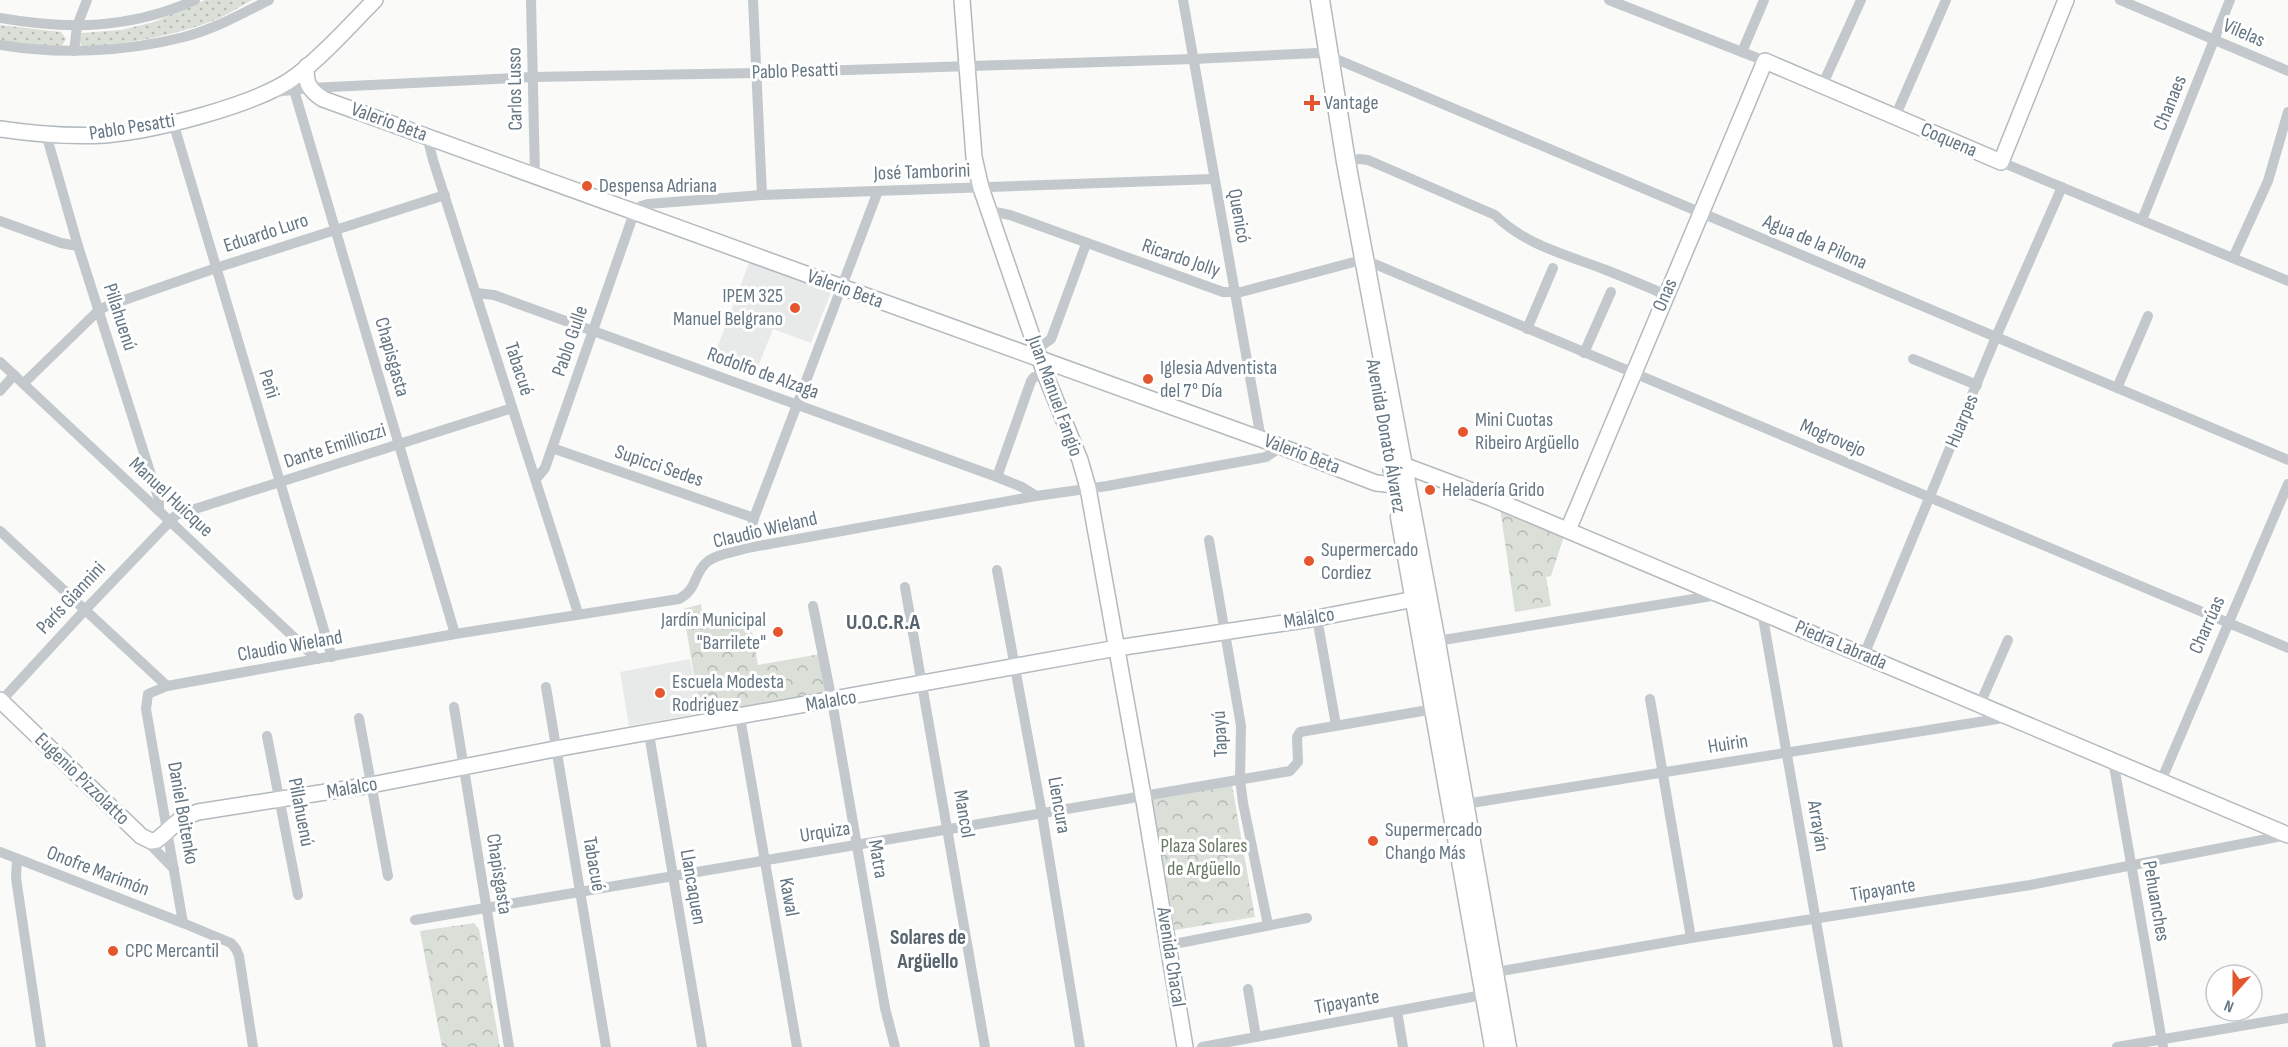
<svg xmlns="http://www.w3.org/2000/svg" width="2288" height="1047" font-family="'Sofia Sans Condensed',sans-serif">
	<defs>
		<pattern id="grass-dots" width="8" height="8" patternUnits="userSpaceOnUse" patternTransform="scale(1.5)"><rect width="8" height="8" fill="#dadfd7"/><path d="M2 2h.1M6 6h.1" fill="none" stroke="#b4b9b4" stroke-width="1.8" stroke-linecap="round"/></pattern>
		<pattern id="forest-crowns" width="20" height="18" patternUnits="userSpaceOnUse" patternTransform="scale(1.5)"><rect width="20" height="18" fill="#dadfd7"/><path d="M2 6a3 3 0 1 1 6 0M12 15a3 3 0 1 1 6 0" fill="none" stroke="#b4b9b4"/></pattern>
	</defs>
	<rect width="100%" height="100%" fill="#fafaf8"/>
	<g fill="#e8e9e9">
		<path d="M 750,260 L 832,290 L 811,343 L 773,329 L 754,377 L 712,362 Z"/>
		<path d="M 690,659 L 700,713 L 629,726 L 620,672 Z"/>
	</g>
	<g fill="url(#grass-dots)">
		<path d="M 205,0 L 252,0 C 240,6 228,15 215,20 C 174,36 128,44 84,47 L 79,42 L 82,33 L 121,30 L 154,22 Z"/>
		<path d="M 0,25 L 61,32 L 66,39 L 62,46 L 56,47 L 0,42 Z"/>
	</g>
	<g fill="url(#forest-crowns)">
		<path d="M 1500,508 L 1564,536 L 1551,576 L 1546,577 L 1551,606 L 1515,612 Z"/>
		<path d="M 701,604 L 703,621 L 749,615 L 758,665 L 820,654 L 826,696 L 701,718 L 683,609 Z"/>
		<path d="M 1232,785 L 1255,917 L 1175,930 L 1152,798 Z"/>
		<path d="M 474,923 L 479,929 L 500,1047 L 442,1047 L 420,931 Z"/>
	</g>
	<g fill="none" stroke-linecap="round" stroke-linejoin="round">
		<g stroke="#b3babf" stroke-width="18">
			<g id="secondary">
				<path d="M 962,0 L 974,157 L 981,188 L 1045,374 L 1080,460 L 1088,488 L 1144,801 L 1185,1047"/>
				<path d="M 307,66 C 304,82 310,91 323,99 L 1261,439 L 1376,483 L 1395,485 L 1407,482"/>
				<path d="M 0,129 C 34,134 70,137 105,135 C 153,131 258,105 296,76 C 324,55 350,25 375,0"/>
				<path d="M 1391,470 L 1403,465 L 1491,498 L 2288,835"/>
				<path d="M 1568,530 L 1765,61 L 2001,162 L 2066,0"/>
				<path d="M 0,700 L 141,836 L 151,841 L 157,840 L 182,818 L 198,812 L 371,785 L 555,749 L 1117,648 L 1317,618 L 1425,597"/>
			</g>
		</g>
		<g stroke="#b5babe" stroke-width="21">
			<g id="primary">
				<path d="M 1320,0 L 1346,162 L 1436,642 L 1507,1047"/>
				<path d="M 1400,517 L 1494,1047"/>
			</g>
		</g>
		<g stroke="#c3c8cc" stroke-width="10">
			<path d="M 531,0 L 535,176"/>
			<path d="M 753,0 L 762,195"/>
			<path d="M 1183,0 L 1261,439"/>
			<path d="M 1609,0 L 1765,61"/>
			<path d="M 2120,0 L 2288,71"/>
			<path d="M 0,18 C 68,30 131,29 195,0"/>
			<path d="M 0,45 C 60,55 125,52 184,37 C 214,29 242,14 269,0"/>
			<path d="M 74,51 L 77,26 L 87,0"/>
			<path d="M 1742,52 L 1764,0"/>
			<path d="M 1822,86 L 1861,0"/>
			<path d="M 294,90 L 455,634"/>
			<path d="M 274,92 L 310,88 L 533,77 L 757,73 L 1193,59 L 1317,53 L 1329,56 L 2288,460"/>
			<path d="M 1895,117 L 1946,0"/>
			<path d="M 173,122 L 332,657"/>
			<path d="M 46,134 L 78,246 L 159,500 L 159,511"/>
			<path d="M 427,136 L 433,160 L 578,613"/>
			<path d="M 1346,162 L 1359,159 L 1368,160 L 1495,215 C 1525,245 1567,255 1606,270 C 1626,278 1646,286 1666,295"/>
			<path d="M 2001,162 L 2288,281"/>
			<path d="M 990,211 L 1010,215 L 1223,292 L 1241,292 L 1354,262 L 1365,261 L 1377,265 L 2288,648"/>
			<path d="M 2142,220 L 2230,0"/>
			<path d="M 0,221 L 61,243 L 78,246"/>
			<path d="M 2233,258 L 2268,181 L 2288,112"/>
			<path d="M 476,293 L 494,295 L 997,477 L 1022,487 L 1036,496"/>
			<path d="M 1527,329 L 1553,268"/>
			<path d="M 1037,349 L 1051,339 L 1086,244"/>
			<path d="M 1584,353 L 1611,292"/>
			<path d="M 1913,359 L 1977,385"/>
			<path d="M 0,362 L 317,659"/>
			<path d="M 24,383 L 99,310 L 107,306 L 216,268 L 445,195"/>
			<path d="M 2117,388 L 2148,316"/>
			<path d="M 0,391 L 14,375"/>
			<path d="M 552,448 L 754,518"/>
			<path d="M 997,477 L 1031,381 L 1034,377 L 1045,374"/>
			<path d="M 536,479 L 545,468 L 634,213 L 641,206 L 648,204 L 762,195 L 1214,179"/>
			<path d="M 0,531 L 167,686"/>
			<path d="M 1209,540 L 1241,726 L 1240,779 L 1243,803 L 1268,925"/>
			<path d="M 747,548 L 754,518 L 878,191"/>
			<path d="M 997,570 L 1042,814 L 1080,1047"/>
			<path d="M 905,587 L 985,1047"/>
			<path d="M 813,606 L 832,701 L 885,1008 L 895,1047"/>
			<path d="M 1762,612 L 1838,1047"/>
			<path d="M 1317,618 L 1336,725"/>
			<path d="M 1431,642 L 1718,595"/>
			<path d="M 1864,655 L 1996,337 L 2062,187"/>
			<path d="M 546,687 L 606,1047"/>
			<path d="M 1650,699 L 1691,938"/>
			<path d="M 0,702 L 85,610 L 176,515 L 512,408"/>
			<path d="M 1980,704 L 2008,640"/>
			<path d="M 454,707 L 509,1047"/>
			<path d="M 740,717 L 797,1047"/>
			<path d="M 359,718 L 388,876"/>
			<path d="M 649,734 L 702,1047"/>
			<path d="M 267,736 L 298,895"/>
			<path d="M 2113,760 L 2163,1047"/>
			<path d="M 2161,781 L 2288,484"/>
			<path d="M 1459,805 L 2010,717"/>
			<path d="M 144,838 L 174,869"/>
			<path d="M 0,852 L 183,923 L 231,943 L 236,949 L 239,956 L 253,1047"/>
			<path d="M 17,859 L 16,878 L 41,1047"/>
			<path d="M 415,920 L 1290,771 L 1298,762 L 1297,737 L 1300,732 L 1434,709"/>
			<path d="M 183,923 L 146,709 L 148,694 L 167,686 L 455,634 L 679,599 C 698,589 693,574 707,562 C 716,554 735,552 747,548 L 1036,496 L 1107,486 L 1255,459 L 1266,457 L 1281,447"/>
			<path d="M 1169,945 L 1307,918"/>
			<path d="M 1490,973 L 1691,938 L 2030,885 L 2288,835"/>
			<path d="M 1248,989 L 1256,1037"/>
			<path d="M 1397,1011 L 1403,1047"/>
			<path d="M 1202,1047 L 1488,994"/>
			<path d="M 2117,1047 L 2288,1018"/>
		</g>
		<use href="#secondary" stroke="#fff" stroke-width="15"/>
		<use href="#primary" stroke="#fff" stroke-width="18"/>
	</g>
	<g fill="#e4572e" stroke="#fff" stroke-width="2">
		<path d="M1309 94h6v6h6v6h-6v6h-6v-6h-6v-6h6z"/>
		<circle cx="587" cy="186" r="6"/>
		<circle cx="795" cy="308" r="6"/>
		<circle cx="1148" cy="379" r="6"/>
		<circle cx="1463" cy="432" r="6"/>
		<circle cx="1430" cy="490" r="6"/>
		<circle cx="1309" cy="561" r="6"/>
		<circle cx="778" cy="632" r="6"/>
		<circle cx="660" cy="693" r="6"/>
		<circle cx="1373" cy="841" r="6"/>
		<circle cx="113" cy="951" r="6"/>
	</g>
	<g text-anchor="middle" dominant-baseline="central" stroke-width="6" stroke-linejoin="round" paint-order="stroke">
		<g font-size="20" fill="#657683" stroke="#fff">
			<text transform="translate(2244 33) rotate(23)">Vilelas</text>
			<text transform="translate(795 71) rotate(-2)">Pablo Pesatti</text>
			<text transform="translate(515 89) rotate(-91)">Carlos Lusso</text>
			<text transform="translate(2170 103) rotate(-68)">Chanaes</text>
			<text transform="translate(389 122) rotate(20)">Valerio Beta</text>
			<text transform="translate(132 127) rotate(-9)">Pablo Pesatti</text>
			<text transform="translate(1949 140) rotate(23)">Coquena</text>
			<text transform="translate(922 172) rotate(-2)">José Tamborini</text>
			<text transform="translate(1239 216) rotate(80)">Quenicó</text>
			<text transform="translate(266 233) rotate(-18)">Eduardo Luro</text>
			<text transform="translate(1815 242) rotate(23)">Agua de la Pilona</text>
			<text transform="translate(1181 258) rotate(19)">Ricardo Jolly</text>
			<text transform="translate(845 289) rotate(20)">Valerio Beta</text>
			<text transform="translate(1665 295) rotate(-67)">Onas</text>
			<text transform="translate(120 317) rotate(72)">Pillahuenú</text>
			<text transform="translate(570 341) rotate(-71)">Pablo Gulle</text>
			<text transform="translate(392 357) rotate(74)">Chapisgasta</text>
			<text transform="translate(519 369) rotate(72)">Tabacué</text>
			<text transform="translate(763 373) rotate(20)">Rodolfo de Alzaga</text>
			<text transform="translate(269 384) rotate(73)">Peñi</text>
			<text transform="translate(1055 396) rotate(70)">Juan Manuel Fangio</text>
			<text transform="translate(1962 421) rotate(-67)">Huarpes</text>
			<text transform="translate(1386 436) rotate(80)">Avenida Donato Álvarez</text>
			<text transform="translate(1833 438) rotate(23)">Mogrovejo</text>
			<text transform="translate(335 446) rotate(-18)">Dante Emilliozzi</text>
			<text transform="translate(1302 454) rotate(21)">Valerio Beta</text>
			<text transform="translate(659 466) rotate(19)">Supicci Sedes</text>
			<text transform="translate(171 497) rotate(43)">Manuel Huicque</text>
			<text transform="translate(765 530) rotate(-13)">Claudio Wieland</text>
			<text transform="translate(71 598) rotate(-47)">París Giannini</text>
			<text transform="translate(1309 618) rotate(-9)">Malalco</text>
			<text transform="translate(2207 625) rotate(-66)">Charrúas</text>
			<text transform="translate(1841 645) rotate(23)">Piedra Labrada</text>
			<text transform="translate(290 646) rotate(-10)">Claudio Wieland</text>
			<text transform="translate(831 701) rotate(-10)">Malalco</text>
			<text transform="translate(1220 734) rotate(-93)">Tapayú</text>
			<text transform="translate(1728 744) rotate(-9)">Huirin</text>
			<text transform="translate(82 779) rotate(44)">Eugenio Pizzolatto</text>
			<text transform="translate(352 788) rotate(-10)">Malalco</text>
			<text transform="translate(1059 805) rotate(80)">Liencura</text>
			<text transform="translate(301 812) rotate(79)">Pillahuenú</text>
			<text transform="translate(183 813) rotate(80)">Daniel Boitenko</text>
			<text transform="translate(964 814) rotate(80)">Mancol</text>
			<text transform="translate(1818 826) rotate(80)">Arrayán</text>
			<text transform="translate(825 832) rotate(-9)">Urquiza</text>
			<text transform="translate(878 859) rotate(80)">Matra</text>
			<text transform="translate(594 864) rotate(80)">Tabacué</text>
			<text transform="translate(98 871) rotate(21)">Onofre Marimón</text>
			<text transform="translate(499 874) rotate(81)">Chapisgasta</text>
			<text transform="translate(693 887) rotate(80)">Llancaquen</text>
			<text transform="translate(1883 890) rotate(-9)">Tipayante</text>
			<text transform="translate(789 897) rotate(80)">Kawal</text>
			<text transform="translate(2156 901) rotate(80)">Pehuanches</text>
			<text transform="translate(1171 957) rotate(81)">Avenida Chacal</text>
			<text transform="translate(1347 1002) rotate(-10)">Tipayante</text>
		</g>
		<g font-size="20" fill="#657683" stroke="#fff" text-anchor="start">
			<text x="1324" y="103">Vantage</text>
			<text x="599" y="186">Despensa Adriana</text>
			<text x="783" y="296" text-anchor="end">IPEM 325<tspan x="783" dy="23">Manuel Belgrano</tspan></text>
			<text x="1160" y="368">Iglesia Adventista<tspan x="1160" dy="23">del 7° Día</tspan></text>
			<text x="1475" y="420">Mini Cuotas<tspan x="1475" dy="23">Ribeiro Argüello</tspan></text>
			<text x="1442" y="490">Heladería Grido</text>
			<text x="1321" y="550">Supermercado<tspan x="1321" dy="23">Cordiez</tspan></text>
			<text x="766" y="620" text-anchor="end">Jardín Municipal<tspan x="766" dy="23">"Barrilete"</tspan></text>
			<text x="672" y="682">Escuela Modesta<tspan x="672" dy="23">Rodriguez</tspan></text>
			<text x="1385" y="830">Supermercado<tspan x="1385" dy="23">Chango Más</tspan></text>
			<text x="125" y="951">CPC Mercantil</text>
		</g>
		<g font-size="20" fill="#687a64" stroke="#fff">
			<text x="1204" y="846">Plaza Solares<tspan x="1204" dy="23">de Argüello</tspan></text>
		</g>
		<g font-size="21" font-weight="bold" fill="#57646e" stroke="#fff">
			<text x="928" y="937">Solares de<tspan x="928" dy="24">Argüello</tspan></text>
		</g>
		<g font-size="22" font-weight="bold" fill="#57646e" stroke="#fff">
			<text x="883" y="622">U.O.C.R.A</text>
		</g>
	</g>
	<g transform="translate(2234 993) rotate(201)"><circle r="28" fill="#ffffff" stroke="#c1c8cd" stroke-width="1.5"/>
	<path d="M0-4.5L10 22L0 15L-10 22Z" fill="#e4572e"/>
	<text y="-9" font-size="16" font-weight="bold" text-anchor="middle" fill="#657683">N</text>
	</g>
</svg>
